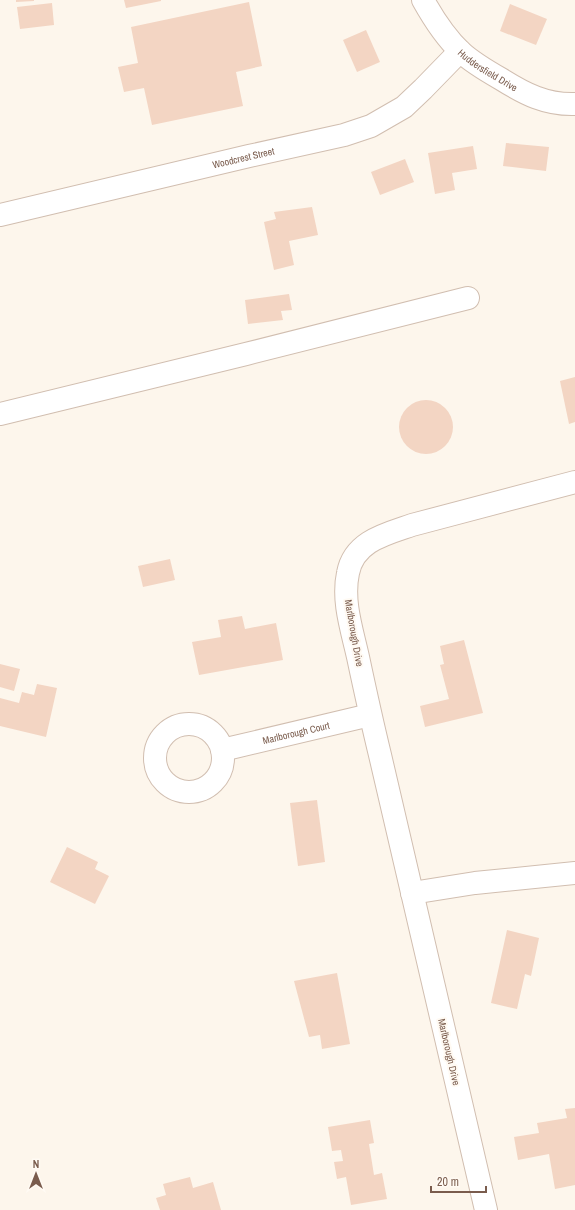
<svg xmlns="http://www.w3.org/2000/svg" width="575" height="1210" font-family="'Archivo Narrow',sans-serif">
	<rect width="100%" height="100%" fill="#fdf6ec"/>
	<g fill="#f3d5c3">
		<path d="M 16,0 L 34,0 L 34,1 L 16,2 Z"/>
		<path d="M 124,0 L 161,0 L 161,1 L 126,8 Z"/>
		<path d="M 249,2 L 262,66 L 236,72 L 243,106 L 152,125 L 144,88 L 124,92 L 118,67 L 138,63 L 131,27 Z"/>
		<path d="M 52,3 L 54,25 L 20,29 L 17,7 Z"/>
		<path d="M 510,4 L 547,19 L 536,45 L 500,31 Z"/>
		<path d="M 366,30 L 380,62 L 357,72 L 343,40 Z"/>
		<path d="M 506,143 L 549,147 L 546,171 L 503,166 Z"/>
		<path d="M 473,146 L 477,169 L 452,173 L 455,190 L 435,194 L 428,153 Z"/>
		<path d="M 405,159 L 414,182 L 380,195 L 371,172 Z"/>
		<path d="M 312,207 L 318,235 L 289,241 L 294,265 L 274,270 L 264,222 L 276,219 L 274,212 Z"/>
		<path d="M 289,294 L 292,310 L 281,311 L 283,320 L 248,324 L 245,300 Z"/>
		<path d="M 575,377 L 575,422 L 569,424 L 560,381 Z"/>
		<circle cx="426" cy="427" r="27"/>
		<path d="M 170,559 L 175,580 L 143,587 L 138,566 Z"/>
		<path d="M 242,616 L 245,629 L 276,623 L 283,660 L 199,675 L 192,642 L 221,637 L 218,620 Z"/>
		<path d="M 464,640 L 483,713 L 425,727 L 420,706 L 449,699 L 440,665 L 444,664 L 440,646 Z"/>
		<path d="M 0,664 L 20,669 L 14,691 L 0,687 Z"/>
		<path d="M 37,684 L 57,688 L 46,737 L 0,726 L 0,698 L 19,703 L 22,692 L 34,695 Z"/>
		<path d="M 317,800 L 325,862 L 298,866 L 290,803 Z"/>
		<path d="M 67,847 L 98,862 L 95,869 L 109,876 L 95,904 L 50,882 Z"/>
		<path d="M 507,930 L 539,938 L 531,976 L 525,974 L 517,1009 L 491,1003 Z"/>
		<path d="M 337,973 L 350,1044 L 322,1049 L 320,1035 L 309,1037 L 294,981 Z"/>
		<path d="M 575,1108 L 575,1185 L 555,1189 L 549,1154 L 518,1160 L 514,1137 L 539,1133 L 537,1123 L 567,1118 L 565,1109 Z"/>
		<path d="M 370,1120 L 374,1143 L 369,1144 L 374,1175 L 382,1173 L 387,1199 L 351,1205 L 346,1177 L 337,1179 L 334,1162 L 343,1161 L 341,1150 L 332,1151 L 328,1127 Z"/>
		<path d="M 190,1177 L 193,1188 L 213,1182 L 221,1210 L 160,1210 L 156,1198 L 166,1195 L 163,1184 Z"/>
	</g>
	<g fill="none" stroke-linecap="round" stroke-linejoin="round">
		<g stroke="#d1beb0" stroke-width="24">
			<g id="minor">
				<path id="s1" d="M 423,0 C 433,18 446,38 461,52 C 473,63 487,71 501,79 C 525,94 546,105 575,104"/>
				<path id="s2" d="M 0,215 L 249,156 L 344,135 L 371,126 L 404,107 L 423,89 L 460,51"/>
				<path d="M 0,414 L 246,354 L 468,298"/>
				<circle cx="189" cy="758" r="34"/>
				<path id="s3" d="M 222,750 L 370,715"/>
				<path d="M 412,893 L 475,883 L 575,873"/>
				<path d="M 486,1210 C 451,1058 415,907 380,755 C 372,722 365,690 358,657 C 352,630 342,601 348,573 C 354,541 386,534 412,525 L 575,482"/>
			</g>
		</g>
		<use href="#minor" stroke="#fff" stroke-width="22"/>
	</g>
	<g text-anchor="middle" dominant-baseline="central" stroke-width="4" stroke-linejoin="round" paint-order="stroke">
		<g font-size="10" fill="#7a5c4d" stroke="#fffaf3">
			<text stroke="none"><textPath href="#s1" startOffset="97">Huddersfield Drive</textPath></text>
			<text stroke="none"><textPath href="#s2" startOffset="250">Woodcrest Street</textPath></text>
			<text transform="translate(354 633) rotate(80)">Marlborough Drive</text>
			<text stroke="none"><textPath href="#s3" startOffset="76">Marlborough Court</textPath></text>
			<text transform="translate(449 1052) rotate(77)">Marlborough Drive</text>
		</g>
	</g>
	<g transform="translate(36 1174)" stroke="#fffaf3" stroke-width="3" paint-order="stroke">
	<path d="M0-3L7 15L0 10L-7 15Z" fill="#7a5c4d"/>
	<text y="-6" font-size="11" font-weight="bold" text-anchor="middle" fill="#7a5c4d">N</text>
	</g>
	<path d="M431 1186v6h55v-6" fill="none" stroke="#7a5c4d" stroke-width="2"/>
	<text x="437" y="1186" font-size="12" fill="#7a5c4d" stroke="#fffaf3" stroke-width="3" paint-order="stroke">20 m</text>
</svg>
